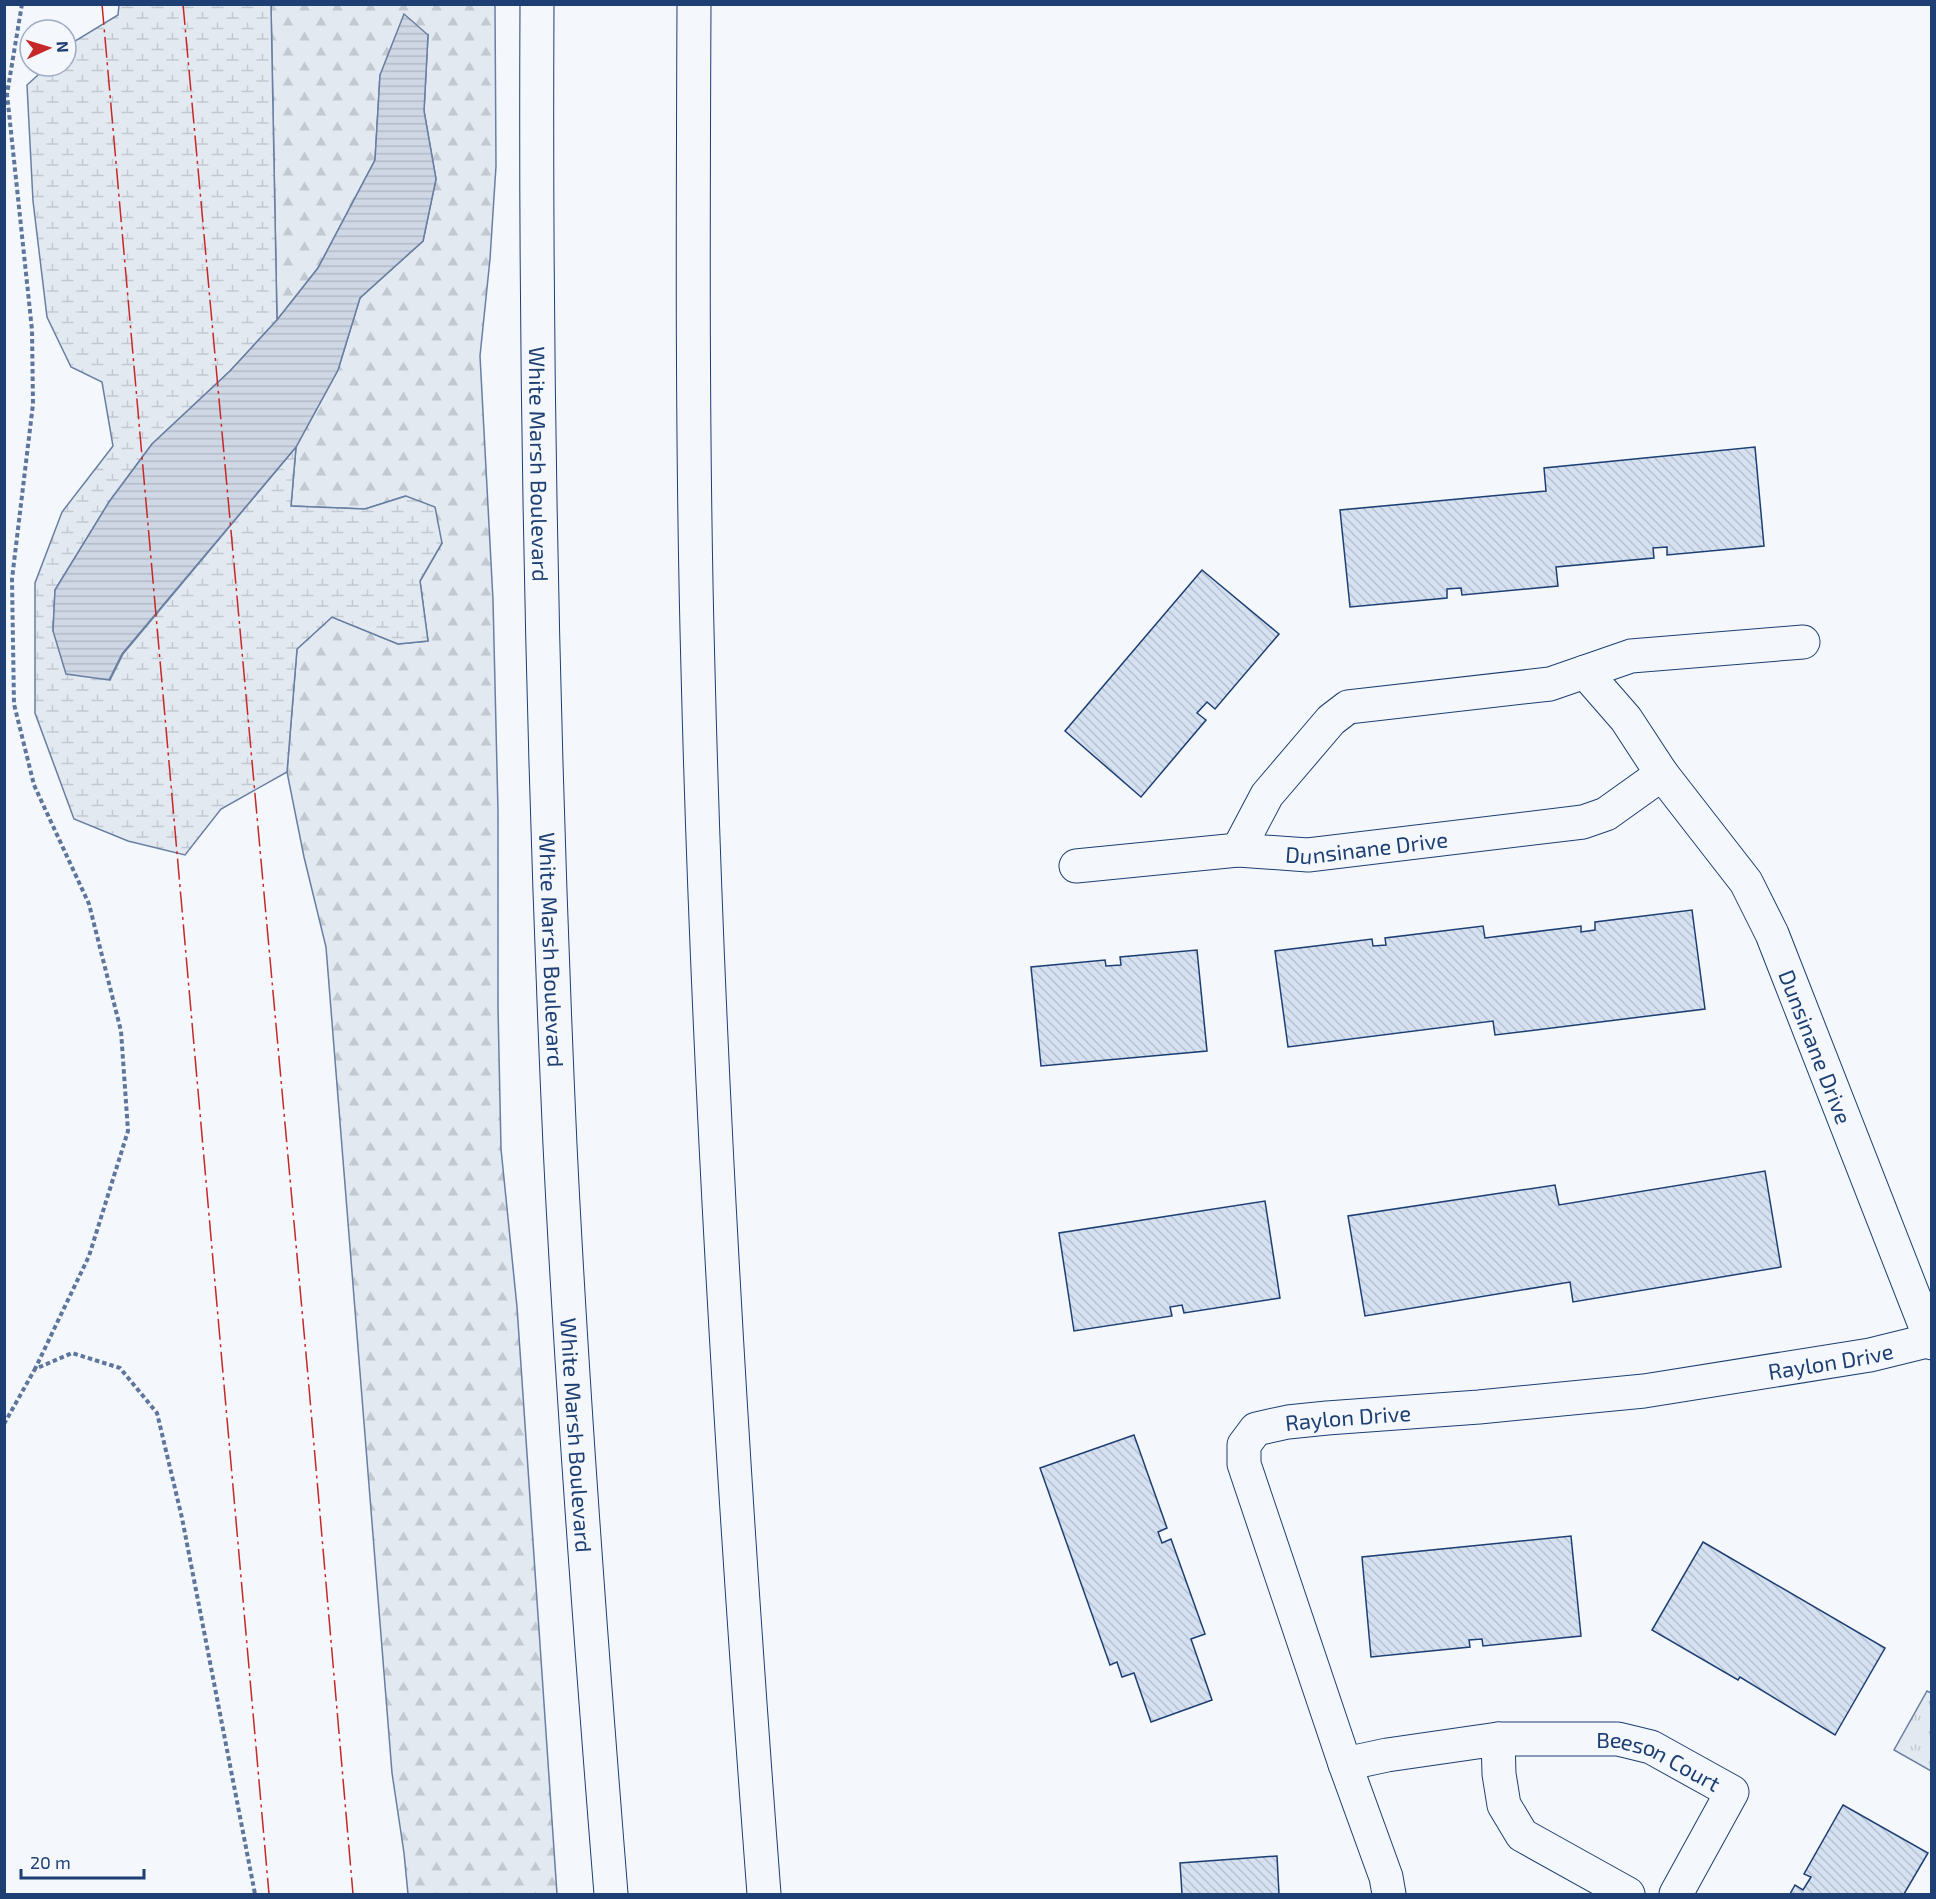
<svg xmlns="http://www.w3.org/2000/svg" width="1936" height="1899" font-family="'Exo 2',sans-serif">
	<defs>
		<pattern id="forest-firs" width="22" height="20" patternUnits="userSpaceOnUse" patternTransform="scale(1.5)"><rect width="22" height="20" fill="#e3e9f0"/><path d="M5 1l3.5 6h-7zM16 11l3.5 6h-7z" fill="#c2c9d1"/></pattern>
		<pattern id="wetland-marsh" width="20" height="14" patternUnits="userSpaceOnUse" patternTransform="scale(1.5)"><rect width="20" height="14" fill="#e3e9f0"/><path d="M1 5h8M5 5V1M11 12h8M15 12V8" fill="none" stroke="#c2c9d1"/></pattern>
		<pattern id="park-tufts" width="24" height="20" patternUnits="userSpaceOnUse" patternTransform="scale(1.5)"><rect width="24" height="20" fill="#e3e9f0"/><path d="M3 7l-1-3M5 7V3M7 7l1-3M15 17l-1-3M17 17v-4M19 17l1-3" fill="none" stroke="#c2c9d1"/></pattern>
		<pattern id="water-rules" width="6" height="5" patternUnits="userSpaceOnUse" patternTransform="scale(1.5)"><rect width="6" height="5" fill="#cfd7e4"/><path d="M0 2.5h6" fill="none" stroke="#b1bac7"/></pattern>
		<pattern id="building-back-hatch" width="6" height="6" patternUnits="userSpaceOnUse" patternTransform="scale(1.5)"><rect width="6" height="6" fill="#d5e0f0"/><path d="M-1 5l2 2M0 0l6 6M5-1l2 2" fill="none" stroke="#b6c1d1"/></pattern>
	</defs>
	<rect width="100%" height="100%" fill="#f4f7fb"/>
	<path fill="url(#forest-firs)" stroke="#687fa3" stroke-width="1.5" d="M 271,5 L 495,5 L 496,166 L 490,259 L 480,356 L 493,600 L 498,811 L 498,1008 L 501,1149 L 517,1307 L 557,1894 L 408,1894 L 404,1853 L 392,1773 L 326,947 L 304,857 L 287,772 L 297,649 L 332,617 L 398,644 L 428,641 L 420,581 L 442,543 L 405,496 L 365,509 L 291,506 L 296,447 L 338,370 L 360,298 L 423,241 L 436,179 L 424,111 L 428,35 L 380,75 L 375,160 L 318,268 L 277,320 Z"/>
	<path fill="url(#wetland-marsh)" stroke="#687fa3" stroke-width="1.5" d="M 119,5 L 271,5 L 277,320 L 230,371 L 152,444 L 109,502 L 55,590 L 53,631 L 110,680 L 123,654 L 296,447 L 291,506 L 365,509 L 406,496 L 435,507 L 442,543 L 420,581 L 428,641 L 398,644 L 332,617 L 297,649 L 287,772 L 221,809 L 185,855 L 128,841 L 74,819 L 35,713 L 35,583 L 62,512 L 113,446 L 102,382 L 71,367 L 47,317 L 33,201 L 27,85 L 48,66 L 66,66 L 66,50 L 75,41 L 118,15 Z"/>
	<path fill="url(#park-tufts)" stroke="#687fa3" stroke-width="1.5" d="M 1927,1691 L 1931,1693 L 1931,1771 L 1894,1750 Z"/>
	<path fill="url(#water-rules)" stroke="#687fa3" stroke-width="1.5" d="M 404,14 L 428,35 L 424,111 L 436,179 L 423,241 L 360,298 L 338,370 L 296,447 L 122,654 L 109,680 L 66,674 L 53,631 L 55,590 L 109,502 L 152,444 L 230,371 L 277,320 L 318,268 L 375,160 L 380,75 Z"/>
	<g fill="url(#building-back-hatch)" stroke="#1d3f73" stroke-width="1.5">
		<path d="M 1755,447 L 1764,546 L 1667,555 L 1667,547 L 1653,548 L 1654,558 L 1556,567 L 1558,586 L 1462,595 L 1461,588 L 1447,589 L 1447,598 L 1350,607 L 1340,510 L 1546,491 L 1544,468 Z"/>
		<path d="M 1202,570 L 1279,634 L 1215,709 L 1207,702 L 1197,713 L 1206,720 L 1141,797 L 1065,731 Z"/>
		<path d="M 1692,910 L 1705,1009 L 1495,1035 L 1493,1021 L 1288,1047 L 1275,951 L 1372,939 L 1373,946 L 1386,945 L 1385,938 L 1483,926 L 1485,938 L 1581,926 L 1581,932 L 1595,930 L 1595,922 Z"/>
		<path d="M 1197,950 L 1207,1051 L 1041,1066 L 1031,967 L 1105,960 L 1106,966 L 1121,965 L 1120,957 Z"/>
		<path d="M 1765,1171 L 1781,1267 L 1573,1302 L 1570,1282 L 1365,1316 L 1348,1216 L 1555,1185 L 1559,1205 Z"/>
		<path d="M 1265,1201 L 1280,1298 L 1184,1313 L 1182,1305 L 1170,1307 L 1172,1316 L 1074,1331 L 1059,1233 Z"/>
		<path d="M 1134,1435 L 1167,1528 L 1158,1532 L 1162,1543 L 1171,1539 L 1205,1634 L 1191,1639 L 1212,1700 L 1151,1722 L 1134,1673 L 1122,1677 L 1117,1662 L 1110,1665 L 1040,1468 Z"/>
		<path d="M 1571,1536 L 1581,1636 L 1483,1646 L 1482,1639 L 1469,1640 L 1470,1647 L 1371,1657 L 1362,1557 Z"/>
		<path d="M 1703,1542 L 1885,1648 L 1835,1735 L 1740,1677 L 1738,1680 L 1652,1630 Z"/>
		<path d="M 1843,1805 L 1928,1853 L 1904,1894 L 1790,1894 L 1795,1885 L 1803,1890 L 1811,1877 L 1804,1874 Z"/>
		<path d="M 1277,1856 L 1279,1894 L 1182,1894 L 1180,1863 Z"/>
	</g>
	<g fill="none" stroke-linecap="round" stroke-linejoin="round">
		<g stroke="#1d3f73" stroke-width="35">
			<g id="street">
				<path id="s1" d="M 1585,672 L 1626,719 L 1662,774 L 1746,882 L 1772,934 L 1932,1343"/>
				<path d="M 1238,850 L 1267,795 L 1331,720 L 1348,707 L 1550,684 L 1631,656 L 1803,642"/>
				<path id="s2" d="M 1076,866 L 1238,850 L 1308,855 L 1583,822 L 1606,814 L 1662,774"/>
				<path d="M 1498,1739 L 1499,1774 L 1504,1805 L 1522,1835 L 1628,1894"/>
				<path id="s3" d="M 1345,1764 L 1387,1755 L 1498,1739 L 1618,1739 L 1651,1747 L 1732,1792 L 1676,1894"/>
				<path id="s4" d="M 1389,1894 L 1386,1877 L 1345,1764 L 1244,1464 L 1244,1445 L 1256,1429 L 1288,1422 L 1327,1418 L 1479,1407 L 1644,1391 L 1870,1355 L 1931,1340"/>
			</g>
		</g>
		<g stroke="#1d3f73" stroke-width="35">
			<g id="highway">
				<path id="s5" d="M 537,4 C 535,385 543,765 560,1145 C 572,1395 591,1645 611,1894"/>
				<path d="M 694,4 C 693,226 692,448 698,670 C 708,1079 733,1487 764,1894"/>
			</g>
		</g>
		<g stroke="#5e769c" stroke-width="4" stroke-dasharray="4.5 3" stroke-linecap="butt">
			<path d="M 22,4 L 7,94 L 32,330 L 33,404 L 12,579 L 14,704 L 34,785 L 89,904 L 121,1031 L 128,1131 L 89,1256 L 35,1369"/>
			<path d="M 4,1424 L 35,1369 L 72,1353 L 120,1368 L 157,1413 L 182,1518 L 255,1894"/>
		</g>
		<use href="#street" stroke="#f4f7fb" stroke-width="33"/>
		<use href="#highway" stroke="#f4f7fb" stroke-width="33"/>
		<g stroke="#c62828" stroke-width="1.5" stroke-dasharray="21 4.5 3 4.5" stroke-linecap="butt">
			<path d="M 102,4 L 269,1894"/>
			<path d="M 183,4 L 308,1376 L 353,1894"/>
		</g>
	</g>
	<g text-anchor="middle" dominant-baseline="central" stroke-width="4.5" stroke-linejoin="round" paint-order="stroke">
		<g font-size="22" fill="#1d3f73" stroke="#f4f7fb">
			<text stroke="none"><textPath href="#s5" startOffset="460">White Marsh Boulevard</textPath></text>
			<text stroke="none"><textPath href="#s2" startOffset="292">Dunsinane Drive</textPath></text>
			<text stroke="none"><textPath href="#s5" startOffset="946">White Marsh Boulevard</textPath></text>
			<text stroke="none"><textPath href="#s1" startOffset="444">Dunsinane Drive</textPath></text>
			<text stroke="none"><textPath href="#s4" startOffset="1072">Raylon Drive</textPath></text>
			<text stroke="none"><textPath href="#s4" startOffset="586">Raylon Drive</textPath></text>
			<text stroke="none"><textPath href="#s5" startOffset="1432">White Marsh Boulevard</textPath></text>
			<text stroke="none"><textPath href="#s3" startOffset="320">Beeson Court</textPath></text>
		</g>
	</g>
	<rect width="1936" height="1899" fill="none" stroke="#1d3f73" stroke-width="12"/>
	<g transform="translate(48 48) rotate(86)"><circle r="28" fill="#f4f7fb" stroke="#9eadc5" stroke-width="1.5"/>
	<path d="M0-4.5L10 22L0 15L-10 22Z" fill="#c62828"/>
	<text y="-9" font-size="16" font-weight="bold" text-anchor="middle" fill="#1d3f73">N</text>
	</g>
	<path d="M21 1869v9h123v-9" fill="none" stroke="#1d3f73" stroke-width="3"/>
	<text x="30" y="1869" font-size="18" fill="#1d3f73" stroke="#f4f7fb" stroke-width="4.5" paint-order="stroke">20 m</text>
</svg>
